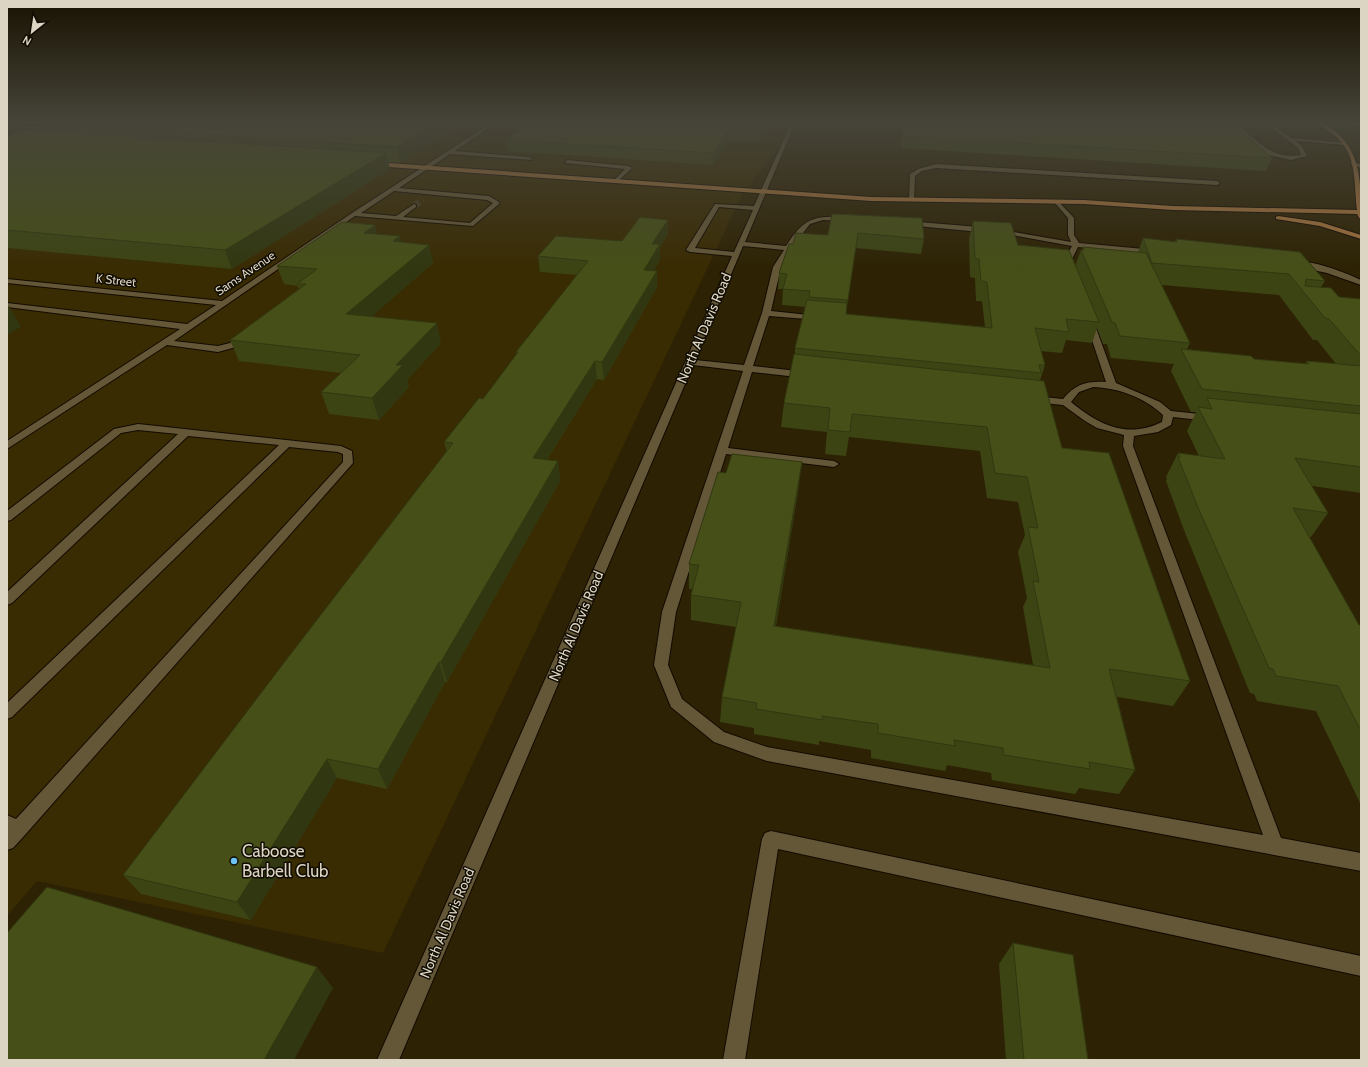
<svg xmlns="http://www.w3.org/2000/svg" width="1368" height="1067" font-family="Cabin,sans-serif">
	<rect width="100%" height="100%" fill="#2d2203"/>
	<path fill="#392b02" d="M 7,121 L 798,121 L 742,195 L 383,953 L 37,881 L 7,916 Z"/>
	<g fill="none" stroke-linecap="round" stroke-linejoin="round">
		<path stroke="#473d20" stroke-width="7" stroke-dasharray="7 3.5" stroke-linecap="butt" d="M 414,206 L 423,199"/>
		<g stroke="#130b00" stroke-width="2">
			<g id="minor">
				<path d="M 78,121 L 84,121 L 56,130 L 7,127 L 7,125 L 56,127 Z"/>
				<path d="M 494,121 L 499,121 L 455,151 L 530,157 L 532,160 L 450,154 L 399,188 L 489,196 L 499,202 L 499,204 L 473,226 L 355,216 L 174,341 L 218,346 L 230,343 L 242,333 L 248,333 L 248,337 L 236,347 L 218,352 L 167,345 L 7,449 L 7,441 L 180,329 L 7,307 L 7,303 L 187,324 L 216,305 L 7,283 L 7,279 L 222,301 L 352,213 ZM 394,191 L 487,200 L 493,203 L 470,223 L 403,217 L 416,207 L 416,205 L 414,204 L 396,216 L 361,213 Z"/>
				<path d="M 792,121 L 796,121 L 745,242 L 786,246 C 805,217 813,216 846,217 L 849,219 L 846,221 L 823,220 L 810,224 L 793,246 L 781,267 L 771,311 L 819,316 L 823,318 L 819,320 L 769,316 L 753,366 L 806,372 L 811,375 L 806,378 L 752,372 L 728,448 L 834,461 L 839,464 L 834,467 L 726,454 L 676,612 L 668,665 L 682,699 L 724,732 L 767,747 L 1263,835 L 1123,446 L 1124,435 L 1097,428 L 1085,421 L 1063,405 L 1033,402 L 1028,399 L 1033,396 L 1063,399 C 1076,384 1086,381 1106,382 L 1085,319 L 1086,317 L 1092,317 L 1116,383 L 1160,402 L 1171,411 L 1209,415 L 1214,418 L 1209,421 L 1173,417 L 1171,425 L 1158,432 L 1134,436 L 1133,446 L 1281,838 L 1361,853 L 1361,871 L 767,761 L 714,742 L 671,707 L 654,665 L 662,612 L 743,371 L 693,365 L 399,1060 L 377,1060 L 732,256 L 690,252 L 686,250 L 715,204 L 754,206 ZM 719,207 L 753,210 L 734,252 L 695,248 ZM 743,246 L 784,250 L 773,267 L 762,313 L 744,365 L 695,360 ZM 1093,387 C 1118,388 1144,397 1163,415 L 1162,422 C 1127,439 1099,425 1071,402 L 1079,392 Z"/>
				<path d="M 1230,121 L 1234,121 C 1256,139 1270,160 1301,155 L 1298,148 L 1263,121 L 1268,121 L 1291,138 L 1348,143 L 1345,145 L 1295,141 L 1302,146 L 1307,156 L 1291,160 L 1268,155 Z"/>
				<path d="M 567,160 L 629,166 L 632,168 L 616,183 L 613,181 L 625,169 L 565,163 Z"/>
				<path d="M 1351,162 L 1361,164 L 1361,168 L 1351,164 Z"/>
				<path d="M 936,164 L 1217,181 L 1220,183 L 1217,185 L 936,168 L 922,171 L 915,176 L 914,200 L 909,201 L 910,174 L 918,169 Z"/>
				<path d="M 1057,200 L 1074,218 L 1074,235 L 1079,243 L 1155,250 L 1159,252 L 1155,254 L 1078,247 L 1070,263 L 1072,269 L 1068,271 L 1064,269 L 1062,263 L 1072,246 L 1012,235 L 906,225 L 903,223 L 906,221 L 991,228 L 1071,242 L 1068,235 L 1068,218 L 1054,202 Z"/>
				<path d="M 1294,262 C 1312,259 1345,273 1361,280 L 1361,285 L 1327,273 L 1294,266 Z"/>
				<path d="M 138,424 L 341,446 L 352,451 L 353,463 L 24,836 L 13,848 L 7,850 L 7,815 L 16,819 L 343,462 L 343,454 L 338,452 L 289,447 L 12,717 L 7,719 L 7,703 L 279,445 L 188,436 L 12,603 L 7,605 L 7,592 L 178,434 L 138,430 L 121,433 L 11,520 L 7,521 L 7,511 L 114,429 Z"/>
				<path d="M 771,831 L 1361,956 L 1361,976 L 778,849 L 745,1060 L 723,1060 L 762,839 L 765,833 Z"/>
			</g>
		</g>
		<g stroke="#130b00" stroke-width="2">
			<g id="major">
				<path d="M 1315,121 C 1321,120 1326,125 1331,128 C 1362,149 1361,185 1361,219 L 1359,218 L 1357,214 L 1173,210 L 1084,204 L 871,201 L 374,166 L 371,164 L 374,162 L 871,197 L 1084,200 L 1173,206 L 1357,210 C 1354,188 1357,159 1341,142 C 1334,133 1323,129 1315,121 Z"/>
				<path d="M 1351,121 L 1356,121 L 1361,124 L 1361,127 Z"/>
				<path d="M 1278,216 L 1320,222 L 1361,235 L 1361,239 L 1320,226 L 1276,219 L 1276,217 Z"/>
			</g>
		</g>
		<use href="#minor" fill="#645738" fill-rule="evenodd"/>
		<use href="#major" fill="#a4723d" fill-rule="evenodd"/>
	</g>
	<g fill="#3c4414" fill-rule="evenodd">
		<path d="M 54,121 L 456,121 L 457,127 L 400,163 L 388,162 L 390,169 L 232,269 L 7,248 L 7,136 L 48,131 L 44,124 Z"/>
		<path d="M 770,121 L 759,142 L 728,141 L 713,165 L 508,151 L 507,140 Z"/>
		<path d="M 903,121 L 1229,121 L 1272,158 L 1266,171 L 901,148 Z"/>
		<path d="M 832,214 L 924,239 L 921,254 L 855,248 L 846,314 L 985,327 L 982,301 L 976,301 L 975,278 L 970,277 L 969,239 L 973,221 L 1018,245 L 1075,266 L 1081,250 L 1082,250 L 1083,247 L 1138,252 L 1143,238 L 1175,242 L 1176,239 L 1325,281 L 1321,287 L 1339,297 L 1361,299 L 1361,493 L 1312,486 L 1328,513 L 1311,537 L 1309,537 L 1359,625 L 1361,625 L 1361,805 L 1316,711 L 1257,701 L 1254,694 L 1250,693 L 1184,530 L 1166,481 L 1167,479 L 1166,477 L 1178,453 L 1199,456 L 1187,431 L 1196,412 L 1191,412 L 1171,371 L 1174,364 L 1111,358 L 1107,344 L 1103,344 L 1097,328 L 1092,343 L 1066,340 L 1062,353 L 1041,351 L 1045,365 L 1040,380 L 1062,448 L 1190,681 L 1173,706 L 1117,697 L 1135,770 L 1119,794 L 1079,788 L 1075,794 L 992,780 L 991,773 L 947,765 L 945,771 L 871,758 L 871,750 L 819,741 L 819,745 L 754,734 L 754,728 L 720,722 L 722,697 L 736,627 L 691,620 L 691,595 L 692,589 L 689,589 L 689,564 L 799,486 L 776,626 L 1033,665 L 1023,607 L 1027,598 L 1018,552 L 1025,535 L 1018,502 L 987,498 L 980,451 L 849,437 L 846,456 L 825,454 L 827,432 L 781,427 L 784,403 L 795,355 L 795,348 L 806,307 L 782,305 L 783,289 L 778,289 L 779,273 L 793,244 L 828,235 ZM 1162,285 L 1279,295 L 1313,340 L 1317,340 L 1336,364 L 1307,361 L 1305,364 L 1254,359 L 1187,349 L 1190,343 Z"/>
		<path d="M 668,220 L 668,234 L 660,247 L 660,260 L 653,271 L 657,287 L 604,380 L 597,379 L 547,460 L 558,461 L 560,481 L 447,682 L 445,682 L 387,789 L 337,778 L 251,920 L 141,894 L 123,875 L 447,452 L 444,442 L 483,399 L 517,354 L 516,352 L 577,275 L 540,272 L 538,256 L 622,241 Z"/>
		<path d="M 377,234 L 400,236 L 401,242 L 429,245 L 433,263 L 372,316 L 441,343 L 407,380 L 409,387 L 379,420 L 329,414 L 321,392 L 341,373 L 239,361 L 230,340 L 299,290 L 298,286 L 284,284 L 277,266 Z"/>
		<path d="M 1013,943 L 1088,1060 L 1006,1060 L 999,964 Z"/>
	</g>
	<g fill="#313710">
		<path d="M 439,121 L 456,121 L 457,127 L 400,163 L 397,147 Z"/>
		<path d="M 765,121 L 770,121 L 759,142 L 759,131 Z"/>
		<path d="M 729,130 L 728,141 L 713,165 L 713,153 Z"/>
		<path d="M 386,153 L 390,169 L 232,269 L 225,250 Z"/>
		<path d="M 668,220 L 668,234 L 660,247 L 660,260 L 644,286 L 644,270 L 652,244 Z"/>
		<path d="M 375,225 L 379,243 L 364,233 Z"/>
		<path d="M 400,236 L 404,254 L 393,241 Z"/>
		<path d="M 429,245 L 433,263 L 352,334 L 346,314 Z"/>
		<path d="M 657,271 L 657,287 L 604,380 L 602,362 Z"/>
		<path d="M 9,306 L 21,327 L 7,335 L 7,307 Z"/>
		<path d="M 437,323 L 441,343 L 407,380 L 409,387 L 379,420 L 372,398 L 396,365 Z"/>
		<path d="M 595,361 L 597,379 L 536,477 L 533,458 Z"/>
		<path d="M 558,461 L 560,481 L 447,682 L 441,662 Z"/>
		<path d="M 802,462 L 799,486 L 771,652 L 774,626 Z"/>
		<path d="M 439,662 L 445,682 L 387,789 L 378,769 Z"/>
		<path d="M 327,759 L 337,778 L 251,920 L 237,902 Z"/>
		<path d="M 317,967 L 333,988 L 294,1060 L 264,1060 Z"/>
	</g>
	<g fill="#464f17" stroke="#313710">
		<path d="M 54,121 L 441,121 L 397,147 L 44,124 Z"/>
		<path d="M 532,121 L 765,121 L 759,131 L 729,130 L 713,153 L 507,140 Z"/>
		<path d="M 904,121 L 1229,121 L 1272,158 L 903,136 Z"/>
		<path d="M 27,129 L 386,153 L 225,250 L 7,230 L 7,136 Z"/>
		<path d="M 832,214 L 922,218 L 924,239 L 858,233 L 848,300 L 809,297 L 810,291 L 783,289 L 787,274 L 779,273 L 789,244 L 793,244 L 796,233 L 828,235 Z"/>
		<path d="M 640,217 L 668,220 L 652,244 L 660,244 L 644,270 L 657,271 L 602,362 L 595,361 L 533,458 L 558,461 L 441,662 L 439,662 L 378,769 L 327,759 L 237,902 L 123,875 L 286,660 L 453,443 L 444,442 L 479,398 L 483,399 L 518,352 L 516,352 L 588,261 L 538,256 L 556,236 L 622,241 Z"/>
		<path d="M 973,221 L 1011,223 L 1018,245 L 1069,250 L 1099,322 L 1066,319 L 1069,332 L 1035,328 L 1045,365 L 1039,365 L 1041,373 L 795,348 L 807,300 L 847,303 L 846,314 L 992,328 L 987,282 L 981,281 L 979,259 L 975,258 Z"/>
		<path d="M 342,222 L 375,225 L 364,233 L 400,236 L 393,241 L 429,245 L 346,314 L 437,323 L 396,365 L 403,365 L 372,398 L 321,392 L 360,355 L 230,340 L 306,284 L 297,284 L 317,269 L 277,266 Z"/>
		<path d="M 1143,238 L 1177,242 L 1176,239 L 1300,252 L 1325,281 L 1306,279 L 1305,286 L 1331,288 L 1339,297 L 1361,299 L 1361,356 L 1329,319 L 1325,318 L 1289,274 L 1152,263 Z"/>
		<path d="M 1083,247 L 1146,253 L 1190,343 L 1120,336 L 1115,323 L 1112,322 L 1081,250 L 1084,250 Z"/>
		<path d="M 1181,349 L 1251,356 L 1254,359 L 1309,364 L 1307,361 L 1361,366 L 1361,406 L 1202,389 Z"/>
		<path d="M 794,354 L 1044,381 L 1062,448 L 1109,453 L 1190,681 L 1109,669 L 1135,770 L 1089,762 L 1090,769 L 1004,755 L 1003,748 L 954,740 L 955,746 L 878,733 L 878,724 L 822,716 L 823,720 L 756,709 L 757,703 L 722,697 L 741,602 L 691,595 L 699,565 L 689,564 L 718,472 L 726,473 L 732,454 L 802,462 L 774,626 L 1050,668 L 1033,581 L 1039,582 L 1028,527 L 1038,528 L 1027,477 L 995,473 L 987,427 L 852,414 L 850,432 L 828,430 L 830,408 L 784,403 Z"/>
		<path d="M 1207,398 L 1361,414 L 1361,467 L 1295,458 L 1328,513 L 1293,508 L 1359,625 L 1361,625 L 1361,731 L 1338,686 L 1276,676 L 1273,669 L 1269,668 L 1197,505 L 1178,457 L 1180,457 L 1178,453 L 1225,459 L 1198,407 L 1212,409 Z"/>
		<path d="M 47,887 L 317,967 L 264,1060 L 7,1060 L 7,933 Z"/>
		<path d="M 1013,943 L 1073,955 L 1088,1060 L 1024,1060 Z"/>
	</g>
	<linearGradient id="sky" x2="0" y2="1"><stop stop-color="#191302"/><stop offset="0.45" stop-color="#464439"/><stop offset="1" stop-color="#464439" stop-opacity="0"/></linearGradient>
	<rect width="1368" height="270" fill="url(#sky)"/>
	<circle fill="#6cc2f3" stroke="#110c02" stroke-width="1.5" cx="234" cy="861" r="4"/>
	<g text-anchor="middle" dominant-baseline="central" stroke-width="3" stroke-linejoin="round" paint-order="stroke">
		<g font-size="12" fill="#dcd5c4" stroke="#110c02">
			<text transform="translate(245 273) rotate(-34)">Sams Avenue</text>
			<text transform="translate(116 280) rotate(6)">K Street</text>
		</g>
		<g font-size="14" fill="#dcd5c4" stroke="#110c02">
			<text transform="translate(704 328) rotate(-67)">North Al Davis Road</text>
			<text transform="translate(576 626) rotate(-67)">North Al Davis Road</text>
			<text transform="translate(447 923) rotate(-67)">North Al Davis Road</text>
		</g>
		<g font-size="17" fill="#dcd5c4" stroke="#110c02" text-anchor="start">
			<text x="242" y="851">Caboose<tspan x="242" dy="20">Barbell Club</tspan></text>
		</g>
	</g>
	<rect width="1368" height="1067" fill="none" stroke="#dcd5c4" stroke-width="16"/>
	<g transform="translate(32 32) rotate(210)" stroke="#110c02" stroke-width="3" paint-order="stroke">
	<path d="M0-3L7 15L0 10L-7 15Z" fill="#dcd5c4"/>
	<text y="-6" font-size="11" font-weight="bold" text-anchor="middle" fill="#dcd5c4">N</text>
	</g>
</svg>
